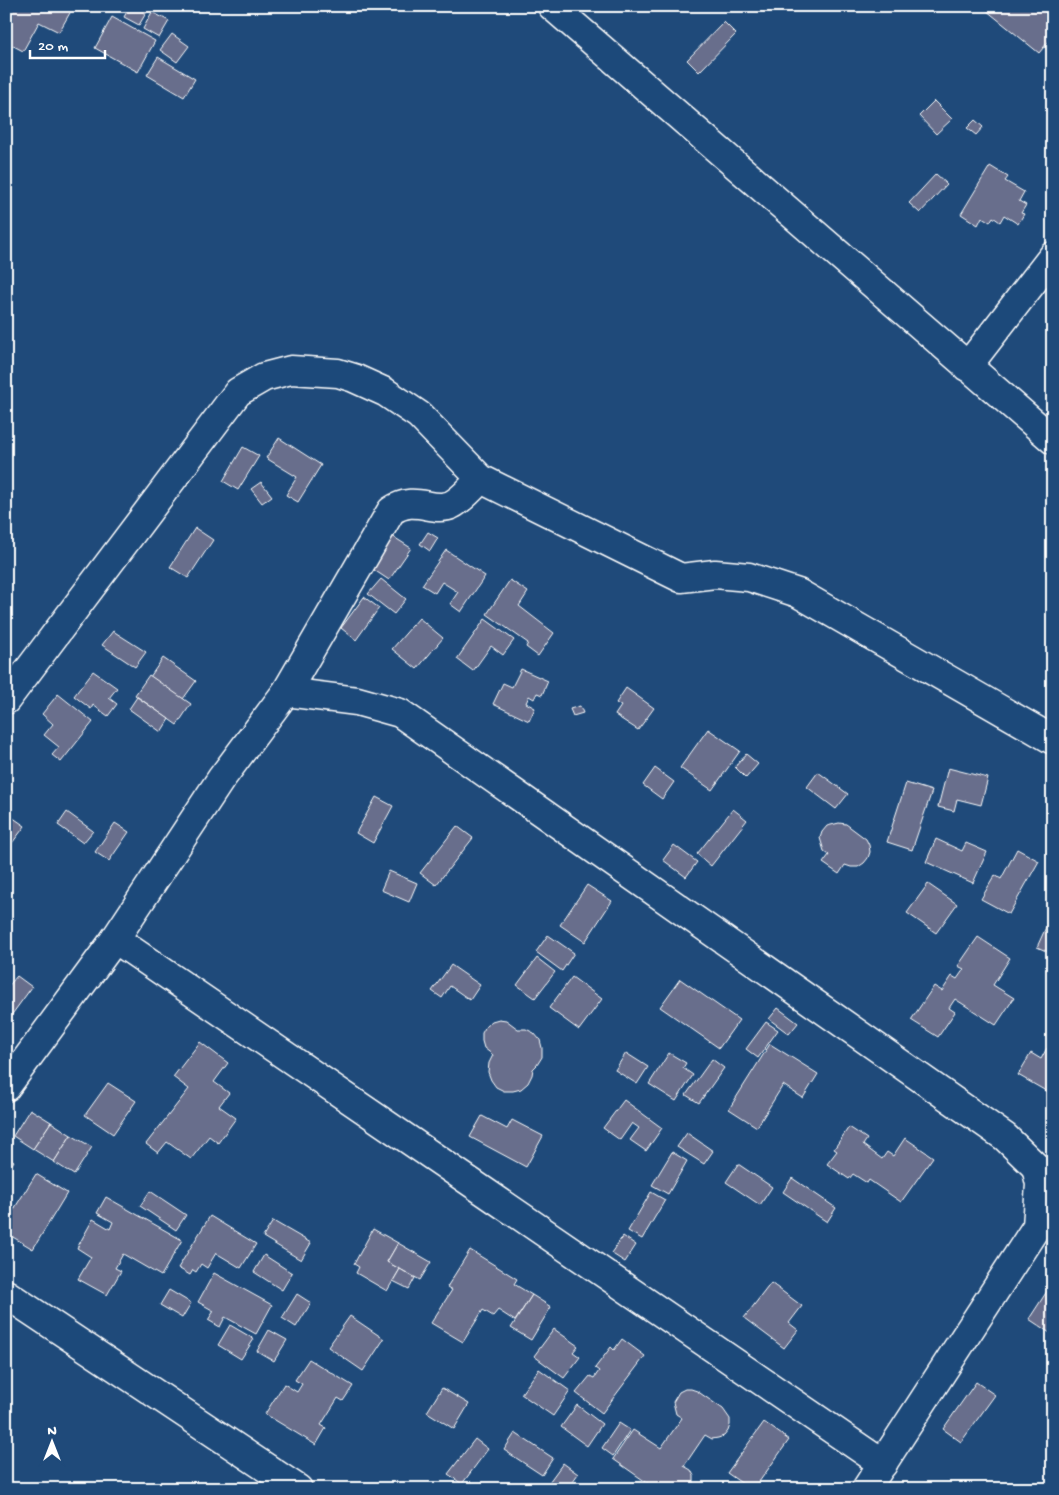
<svg xmlns="http://www.w3.org/2000/svg" width="1059" height="1495" font-family="'Gochi Hand',sans-serif">
	<rect width="100%" height="100%" fill="#1f4a7a"/>
	<filter id="ink" filterUnits="userSpaceOnUse"><feTurbulence type="fractalNoise" baseFrequency=".02" numOctaves="2"/><feDisplacementMap in="SourceGraphic" scale="10" xChannelSelector="R" yChannelSelector="G"/><feConvolveMatrix kernelMatrix="1 2 1 2 8 2 1 2 1" color-interpolation-filters="sRGB"/></filter>
	<g filter="url(#ink)">
		<g fill="#676e8c" stroke="#fff">
			<path d="M 6,6 L 62,6 L 71,11 L 59,32 L 39,22 L 23,51 L 6,42 Z"/>
			<path d="M 130,6 L 149,8 L 139,25 L 124,17 Z"/>
			<path d="M 981,6 L 1043,6 L 1053,15 L 1053,36 L 1039,53 Z"/>
			<path d="M 152,12 L 169,21 L 159,38 L 143,29 Z"/>
			<path d="M 112,17 L 155,41 L 138,72 L 95,48 Z"/>
			<path d="M 724,22 L 736,34 L 699,72 L 687,60 Z"/>
			<path d="M 172,34 L 189,46 L 177,62 L 160,50 Z"/>
			<path d="M 158,57 L 195,79 L 184,97 L 147,75 Z"/>
			<path d="M 934,101 L 952,119 L 936,134 L 919,116 Z"/>
			<path d="M 975,120 L 983,127 L 976,135 L 967,128 Z"/>
			<path d="M 990,166 L 1008,177 L 1005,181 L 1024,192 L 1019,201 L 1026,205 L 1021,213 L 1024,214 L 1018,224 L 1004,215 L 1000,222 L 993,217 L 990,222 L 982,217 L 978,225 L 961,214 Z"/>
			<path d="M 936,174 L 947,184 L 920,213 L 909,203 Z"/>
			<path d="M 279,438 L 321,465 L 298,502 L 286,495 L 297,477 L 266,458 Z"/>
			<path d="M 243,447 L 259,456 L 238,490 L 223,481 Z"/>
			<path d="M 261,482 L 272,496 L 262,503 L 251,489 Z"/>
			<path d="M 195,528 L 213,540 L 188,578 L 170,567 Z"/>
			<path d="M 428,532 L 438,538 L 430,551 L 420,544 Z"/>
			<path d="M 392,536 L 411,548 L 389,580 L 371,568 Z"/>
			<path d="M 446,550 L 485,576 L 461,612 L 450,604 L 458,592 L 442,582 L 435,593 L 422,585 Z"/>
			<path d="M 381,579 L 406,599 L 394,614 L 368,594 Z"/>
			<path d="M 510,580 L 528,592 L 519,606 L 554,633 L 538,656 L 526,647 L 528,643 L 487,614 Z"/>
			<path d="M 364,597 L 379,608 L 356,640 L 341,628 Z"/>
			<path d="M 419,618 L 443,638 L 417,669 L 392,649 Z"/>
			<path d="M 485,619 L 514,640 L 503,655 L 491,646 L 473,671 L 457,659 Z"/>
			<path d="M 113,631 L 146,652 L 135,667 L 102,645 Z"/>
			<path d="M 163,658 L 196,681 L 183,699 L 150,677 Z"/>
			<path d="M 521,669 L 548,681 L 542,695 L 537,693 L 534,699 L 529,696 L 526,703 L 535,708 L 529,721 L 493,704 L 503,683 L 512,687 Z"/>
			<path d="M 93,671 L 117,688 L 109,698 L 117,704 L 108,716 L 93,705 L 91,709 L 74,696 Z"/>
			<path d="M 149,675 L 191,704 L 177,725 L 135,695 Z"/>
			<path d="M 626,688 L 654,708 L 638,730 L 615,715 L 621,706 L 616,703 Z"/>
			<path d="M 58,694 L 93,722 L 61,762 L 52,755 L 59,747 L 44,735 L 53,724 L 42,714 Z"/>
			<path d="M 137,697 L 169,719 L 161,732 L 129,709 Z"/>
			<path d="M 580,706 L 583,713 L 573,716 L 570,709 Z"/>
			<path d="M 708,729 L 740,751 L 712,790 L 680,768 Z"/>
			<path d="M 746,754 L 758,764 L 746,778 L 735,767 Z"/>
			<path d="M 655,768 L 674,782 L 662,799 L 643,785 Z"/>
			<path d="M 948,768 L 988,778 L 981,805 L 957,799 L 954,811 L 938,807 Z"/>
			<path d="M 818,772 L 848,794 L 836,809 L 807,787 Z"/>
			<path d="M 906,783 L 932,791 L 912,850 L 887,842 Z"/>
			<path d="M 376,797 L 393,806 L 373,843 L 356,833 Z"/>
			<path d="M 733,809 L 747,820 L 711,866 L 697,854 Z"/>
			<path d="M 67,812 L 93,831 L 83,843 L 58,825 Z"/>
			<path d="M 6,813 L 25,826 L 6,851 Z"/>
			<path d="M 115,823 L 129,832 L 109,861 L 95,852 Z"/>
			<path d="M 839,823 L 846,824 L 866,839 L 869,845 L 870,852 L 868,858 L 864,863 L 858,867 L 851,867 L 845,865 L 839,874 L 823,863 L 829,855 L 824,851 L 820,838 L 822,832 L 827,826 Z"/>
			<path d="M 457,826 L 473,838 L 436,885 L 420,873 Z"/>
			<path d="M 936,839 L 962,851 L 966,843 L 987,852 L 973,883 L 926,862 Z"/>
			<path d="M 674,845 L 697,862 L 686,877 L 663,860 Z"/>
			<path d="M 1017,849 L 1039,861 L 1009,914 L 981,899 L 995,875 L 1001,879 Z"/>
			<path d="M 389,871 L 417,883 L 409,902 L 381,890 Z"/>
			<path d="M 928,884 L 957,904 L 936,933 L 907,913 Z"/>
			<path d="M 587,885 L 612,901 L 585,942 L 560,925 Z"/>
			<path d="M 1053,912 L 1053,954 L 1037,947 Z"/>
			<path d="M 548,935 L 574,953 L 562,971 L 536,952 Z"/>
			<path d="M 978,937 L 1010,958 L 993,985 L 1014,998 L 996,1025 L 955,999 L 949,1008 L 955,1012 L 938,1037 L 911,1020 L 934,986 L 942,991 L 952,976 L 957,979 L 964,969 L 958,966 Z"/>
			<path d="M 537,958 L 555,972 L 535,998 L 517,985 Z"/>
			<path d="M 451,965 L 480,985 L 470,1000 L 450,986 L 442,998 L 432,991 Z"/>
			<path d="M 17,976 L 32,987 L 10,1017 L 6,1015 L 6,989 Z"/>
			<path d="M 572,977 L 602,999 L 579,1030 L 549,1008 Z"/>
			<path d="M 680,979 L 739,1020 L 719,1048 L 660,1007 Z"/>
			<path d="M 778,1008 L 798,1023 L 789,1034 L 769,1019 Z"/>
			<path d="M 499,1019 L 506,1020 L 518,1029 L 526,1029 L 534,1033 L 540,1040 L 542,1048 L 542,1057 L 537,1065 L 533,1069 L 532,1075 L 528,1083 L 521,1089 L 513,1091 L 504,1091 L 496,1087 L 491,1080 L 488,1072 L 489,1063 L 493,1055 L 484,1048 L 482,1041 L 482,1033 L 486,1026 L 492,1021 Z"/>
			<path d="M 766,1022 L 778,1030 L 758,1058 L 746,1049 Z"/>
			<path d="M 200,1042 L 228,1063 L 214,1082 L 229,1093 L 219,1106 L 236,1118 L 218,1143 L 209,1136 L 191,1159 L 167,1142 L 158,1153 L 146,1144 L 189,1089 L 173,1077 Z"/>
			<path d="M 770,1044 L 818,1074 L 803,1098 L 783,1085 L 757,1127 L 729,1109 Z"/>
			<path d="M 1047,1048 L 1053,1052 L 1053,1095 L 1018,1075 L 1031,1053 L 1041,1059 Z"/>
			<path d="M 626,1053 L 648,1067 L 637,1084 L 615,1070 Z"/>
			<path d="M 669,1053 L 686,1063 L 683,1068 L 693,1075 L 676,1101 L 649,1084 Z"/>
			<path d="M 712,1059 L 724,1068 L 699,1103 L 686,1095 Z"/>
			<path d="M 108,1083 L 136,1101 L 113,1134 L 85,1115 Z"/>
			<path d="M 624,1100 L 662,1128 L 646,1151 L 630,1140 L 639,1128 L 632,1123 L 620,1140 L 603,1128 Z"/>
			<path d="M 30,1109 L 51,1122 L 33,1149 L 13,1136 Z"/>
			<path d="M 482,1116 L 507,1129 L 512,1120 L 543,1136 L 526,1167 L 470,1137 Z"/>
			<path d="M 51,1122 L 71,1135 L 54,1162 L 33,1149 Z"/>
			<path d="M 849,1127 L 867,1139 L 863,1145 L 882,1159 L 887,1152 L 893,1156 L 905,1138 L 933,1157 L 901,1202 L 869,1180 L 867,1183 L 853,1174 L 849,1179 L 827,1164 L 837,1151 L 834,1149 Z"/>
			<path d="M 687,1133 L 713,1151 L 704,1164 L 677,1147 Z"/>
			<path d="M 71,1135 L 92,1147 L 74,1175 L 54,1162 Z"/>
			<path d="M 672,1152 L 687,1161 L 668,1194 L 652,1185 Z"/>
			<path d="M 6,1156 L 14,1161 L 6,1173 Z"/>
			<path d="M 738,1164 L 772,1187 L 760,1205 L 726,1182 Z"/>
			<path d="M 36,1174 L 67,1193 L 33,1249 L 6,1233 L 6,1222 Z"/>
			<path d="M 792,1178 L 836,1208 L 827,1222 L 783,1192 Z"/>
			<path d="M 150,1191 L 186,1215 L 176,1230 L 140,1206 Z"/>
			<path d="M 651,1192 L 665,1200 L 642,1239 L 628,1231 Z"/>
			<path d="M 106,1197 L 182,1240 L 161,1276 L 123,1254 L 115,1268 L 121,1271 L 107,1295 L 78,1279 L 91,1257 L 77,1248 L 93,1219 L 110,1229 L 113,1222 L 97,1213 Z"/>
			<path d="M 210,1216 L 256,1244 L 241,1268 L 216,1253 L 207,1268 L 201,1264 L 196,1272 L 193,1270 L 190,1275 L 178,1268 Z"/>
			<path d="M 273,1221 L 311,1243 L 301,1260 L 263,1237 Z"/>
			<path d="M 373,1229 L 398,1243 L 387,1262 L 400,1269 L 387,1291 L 356,1273 L 359,1267 L 354,1264 Z"/>
			<path d="M 623,1236 L 636,1245 L 625,1262 L 611,1253 Z"/>
			<path d="M 398,1243 L 431,1262 L 420,1280 L 387,1262 Z"/>
			<path d="M 470,1250 L 517,1279 L 514,1284 L 532,1295 L 515,1321 L 498,1310 L 493,1316 L 483,1310 L 463,1342 L 431,1323 L 452,1290 L 447,1287 Z"/>
			<path d="M 264,1255 L 292,1273 L 282,1290 L 254,1272 Z"/>
			<path d="M 400,1269 L 415,1278 L 409,1289 L 393,1281 Z"/>
			<path d="M 214,1273 L 272,1305 L 256,1334 L 225,1317 L 220,1327 L 208,1320 L 214,1311 L 198,1302 Z"/>
			<path d="M 1053,1282 L 1053,1335 L 1029,1319 Z"/>
			<path d="M 771,1283 L 802,1306 L 789,1323 L 798,1330 L 784,1348 L 744,1318 Z"/>
			<path d="M 169,1290 L 191,1303 L 182,1318 L 160,1305 Z"/>
			<path d="M 297,1294 L 311,1303 L 296,1327 L 282,1318 Z"/>
			<path d="M 532,1295 L 551,1307 L 531,1340 L 511,1328 Z"/>
			<path d="M 350,1316 L 384,1339 L 363,1371 L 328,1347 Z"/>
			<path d="M 230,1325 L 254,1339 L 241,1359 L 218,1345 Z"/>
			<path d="M 554,1329 L 578,1346 L 573,1352 L 580,1357 L 564,1378 L 534,1356 Z"/>
			<path d="M 269,1330 L 287,1340 L 274,1361 L 257,1351 Z"/>
			<path d="M 622,1339 L 645,1356 L 602,1413 L 576,1393 L 590,1376 L 594,1378 L 599,1371 L 595,1368 L 611,1347 L 614,1350 Z"/>
			<path d="M 309,1359 L 353,1386 L 343,1401 L 338,1398 L 321,1425 L 326,1428 L 316,1445 L 265,1414 L 284,1384 L 297,1392 L 302,1384 L 295,1380 Z"/>
			<path d="M 539,1369 L 570,1391 L 553,1416 L 521,1394 Z"/>
			<path d="M 976,1382 L 995,1395 L 961,1442 L 943,1429 Z"/>
			<path d="M 442,1388 L 469,1404 L 454,1429 L 427,1412 Z"/>
			<path d="M 685,1389 L 691,1389 L 697,1391 L 723,1409 L 730,1419 L 730,1425 L 728,1431 L 724,1436 L 718,1438 L 712,1439 L 705,1435 L 684,1466 L 691,1470 L 694,1476 L 694,1489 L 656,1489 L 613,1459 L 633,1430 L 661,1448 L 682,1418 L 676,1414 L 673,1402 L 679,1392 Z"/>
			<path d="M 577,1405 L 602,1424 L 587,1446 L 561,1427 Z"/>
			<path d="M 764,1422 L 789,1440 L 754,1489 L 750,1489 L 727,1473 Z"/>
			<path d="M 619,1423 L 630,1430 L 613,1456 L 602,1448 Z"/>
			<path d="M 515,1433 L 553,1458 L 542,1475 L 504,1450 Z"/>
			<path d="M 475,1439 L 488,1449 L 462,1484 L 448,1474 Z"/>
			<path d="M 563,1463 L 578,1474 L 567,1489 L 544,1489 Z"/>
		</g>
		<g fill="none" stroke-linecap="round" stroke-linejoin="round">
			<g stroke="#fff" stroke-width="31">
				<g id="minor">
					<path d="M 552,6 L 1053,440"/>
					<path d="M 967,367 L 1053,256"/>
					<path d="M 286,692 L 357,701 L 400,713 L 1005,1137 L 1036,1167 L 1040,1184 L 1037,1226 L 866,1489"/>
					<path d="M 6,700 L 238,392 L 264,377 L 291,370 L 338,373 L 354,378 L 385,392 L 419,415 L 481,479 L 681,578 L 715,574 L 749,577 L 798,593 L 1053,740"/>
					<path d="M 115,939 L 883,1464"/>
					<path d="M 6,1087 L 115,939 L 221,779 L 286,692 L 391,511 C 415,494 432,513 451,505 C 462,500 472,487 481,479"/>
					<path d="M 6,1294 L 298,1489"/>
				</g>
			</g>
			<use href="#minor" stroke="#1f4a7a" stroke-width="28"/>
		</g>
	</g>
	<rect width="1059" height="1495" fill="none" stroke="#1f4a7a" stroke-width="25"/>
	<rect x="12" y="12" width="1034" height="1470" fill="none" stroke="#fff" stroke-width="2" filter="url(#ink)"/>
	<g transform="translate(52 1442)" stroke="#1f4a7a" stroke-width="4" paint-order="stroke">
	<path d="M0-4L9 19L0 12L-9 19Z" fill="#ffffff"/>
	<text y="-8" font-size="14" font-weight="bold" text-anchor="middle" fill="#ffffff">N</text>
	</g>
	<path d="M30 50v8h75v-8" fill="none" stroke="#ffffff" stroke-width="2.5"/>
	<text x="38" y="50" font-size="15" fill="#ffffff" stroke="#1f4a7a" stroke-width="4" paint-order="stroke">20 m</text>
</svg>
